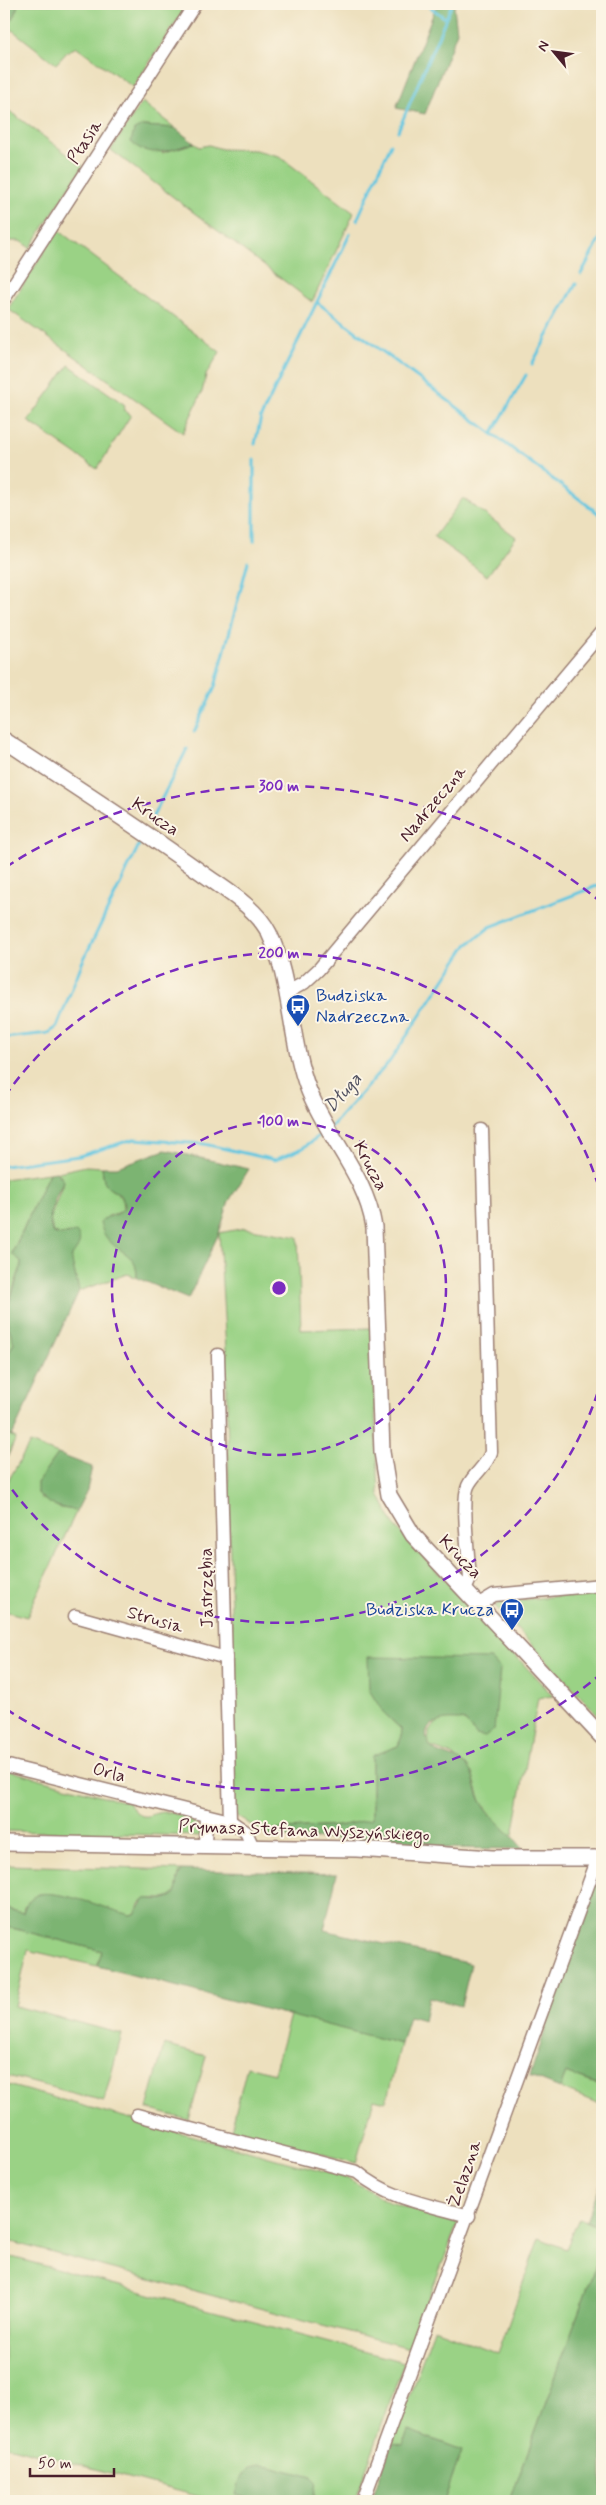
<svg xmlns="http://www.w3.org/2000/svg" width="606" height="2505" font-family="Mynerve,sans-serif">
	<rect width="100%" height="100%" fill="#fcf5e5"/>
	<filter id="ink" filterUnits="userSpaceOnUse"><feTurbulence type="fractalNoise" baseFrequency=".02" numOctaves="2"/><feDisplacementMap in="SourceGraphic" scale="10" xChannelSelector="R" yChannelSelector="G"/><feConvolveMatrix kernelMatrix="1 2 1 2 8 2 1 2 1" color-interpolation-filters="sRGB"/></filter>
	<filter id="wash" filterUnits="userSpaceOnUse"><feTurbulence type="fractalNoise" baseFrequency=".0096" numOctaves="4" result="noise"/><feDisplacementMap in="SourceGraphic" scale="20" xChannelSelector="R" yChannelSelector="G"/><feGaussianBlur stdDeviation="1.12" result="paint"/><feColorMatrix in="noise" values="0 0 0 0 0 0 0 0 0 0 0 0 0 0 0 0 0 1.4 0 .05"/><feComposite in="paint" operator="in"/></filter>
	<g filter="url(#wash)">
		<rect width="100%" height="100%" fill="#ede0be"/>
		<g fill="#9ad285" stroke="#727858">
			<path d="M 18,4 L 188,4 L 133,87 L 77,47 L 68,51 L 56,64 L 7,26 L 15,15 Z"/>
			<path d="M 142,102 L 175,128 L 143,126 L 162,153 L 194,143 L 199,147 L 209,145 L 222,149 L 255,150 L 279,156 L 354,213 L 312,302 L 111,150 Z"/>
			<path d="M 4,107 L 83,166 L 30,248 L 20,241 L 4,241 Z"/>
			<path d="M 58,230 L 220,352 L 206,375 L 202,392 L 183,433 L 8,309 Z"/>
			<path d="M 69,365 L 125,405 L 124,410 L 131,415 L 97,469 L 28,421 Z"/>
			<path d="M 463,498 L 516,537 L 487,576 L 434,537 Z"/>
			<path d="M 86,1166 L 102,1167 C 105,1192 107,1184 122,1198 L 123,1211 L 108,1216 C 120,1235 138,1256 137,1278 L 127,1274 L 79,1291 L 71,1257 L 69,1233 L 61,1235 L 53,1233 L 50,1218 L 64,1181 L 58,1172 Z"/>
			<path d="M 49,1173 L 12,1253 L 21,1261 L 21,1267 L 8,1303 L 8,1324 L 14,1343 L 4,1361 L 4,1179 Z"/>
			<path d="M 245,1228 L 298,1237 L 301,1330 L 371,1328 L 379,1494 L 394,1525 L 553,1696 L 538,1698 L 513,1835 L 503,1830 L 481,1801 L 472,1773 L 452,1755 L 431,1747 L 428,1742 L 429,1731 L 439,1720 C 450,1718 462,1718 470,1725 L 500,1682 L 373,1693 L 383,1712 L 401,1729 L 402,1736 L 398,1746 L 372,1756 L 372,1820 L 339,1826 L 271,1830 L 271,1837 L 235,1815 L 226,1351 L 219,1233 Z"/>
			<path d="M 4,1433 L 16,1438 L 4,1465 Z"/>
			<path d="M 30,1443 L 58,1454 L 37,1483 L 41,1498 L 60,1508 L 77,1510 L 27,1617 L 4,1611 L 4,1488 Z"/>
			<path d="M 602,1591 L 602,1719 L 495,1606 L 501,1602 Z"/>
			<path d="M 4,1769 L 129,1803 C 145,1826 147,1812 166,1812 C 178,1813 194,1821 201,1830 L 201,1836 L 4,1831 Z"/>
			<path d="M 4,1865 L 182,1870 C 175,1878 180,1888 173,1895 C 164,1904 149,1893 140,1904 C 138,1907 137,1911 135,1914 L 130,1915 L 47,1894 L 39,1894 L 24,1907 L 23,1913 L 4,1908 Z"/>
			<path d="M 4,1926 L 102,1951 L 97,1966 L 28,1950 L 15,2006 L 122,2034 L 104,2101 L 4,2075 Z"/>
			<path d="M 290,2015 L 401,2044 L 386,2102 L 374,2099 L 356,2163 L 231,2130 L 247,2066 L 274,2073 Z"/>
			<path d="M 164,2045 L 206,2056 L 189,2120 L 147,2109 Z"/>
			<path d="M 602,2069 L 602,2105 L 560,2088 L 566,2073 L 596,2084 Z"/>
			<path d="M 4,2084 L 349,2179 L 389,2202 L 458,2223 L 409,2348 L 4,2240 Z"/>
			<path d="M 579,2218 L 602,2228 L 602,2248 L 510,2501 L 444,2501 L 462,2450 L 408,2430 L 403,2445 L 392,2442 L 434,2329 L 498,2353 L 539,2238 L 566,2249 Z"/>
			<path d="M 4,2255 L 404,2362 L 355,2501 L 313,2501 L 315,2492 L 237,2495 L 257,2501 L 216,2501 L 4,2445 Z"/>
		</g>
		<g fill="#7bb472" stroke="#626a4e">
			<path d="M 4,4 L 18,4 L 15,15 L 7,26 L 4,23 Z"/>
			<path d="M 437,4 L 456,4 L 454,7 L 457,32 L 425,114 L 396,108 Z"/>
			<path d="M 143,126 L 175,128 L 194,143 C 173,149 150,160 131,142 L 134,130 Z"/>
			<path d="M 165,1150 L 249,1169 L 229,1201 L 219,1233 L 188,1299 L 137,1278 C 138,1246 108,1256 100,1223 C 106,1213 120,1218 124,1207 L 122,1197 C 106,1184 105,1192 102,1167 L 117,1167 Z"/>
			<path d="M 57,1172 L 64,1181 C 56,1196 45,1216 53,1233 L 61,1235 L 76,1232 C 84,1241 77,1249 71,1257 L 79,1291 L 12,1436 L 4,1433 L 4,1361 L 14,1343 L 5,1315 L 21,1267 L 21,1261 L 12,1254 L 49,1173 Z"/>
			<path d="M 58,1454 L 92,1467 L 87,1490 L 77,1510 C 61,1509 47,1505 37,1492 L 37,1483 Z"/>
			<path d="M 368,1657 L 491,1659 L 500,1669 L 494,1730 L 485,1737 L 476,1735 L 465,1721 C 451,1718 419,1719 428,1743 C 433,1756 458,1755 467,1766 C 475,1776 475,1790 481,1801 C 491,1820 511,1832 523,1849 L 443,1848 L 415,1842 L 271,1837 L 270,1830 L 339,1826 L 372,1819 L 372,1756 L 398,1746 L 402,1736 L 401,1729 L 383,1712 L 369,1690 Z"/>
			<path d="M 182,1870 L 337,1874 L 324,1930 L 471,1964 L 461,2006 L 429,1997 L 424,2020 L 409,2016 L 401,2044 L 97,1966 L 102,1951 L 4,1926 L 4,1908 L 23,1913 C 25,1904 30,1896 40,1894 C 59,1890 109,1909 130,1915 L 135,1914 L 145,1899 C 151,1898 158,1901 165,1899 C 182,1896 174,1880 182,1870 Z"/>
			<path d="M 602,1883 L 602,2069 L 597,2084 L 566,2073 L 560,2088 L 530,2076 L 593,1885 Z"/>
			<path d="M 602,2180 L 602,2228 L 586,2221 Z"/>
			<path d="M 602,2248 L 602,2501 L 510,2501 Z"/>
			<path d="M 408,2430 L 462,2450 L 444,2501 L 371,2501 L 392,2442 L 403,2445 Z"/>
			<path d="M 259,2465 L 270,2466 L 312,2477 L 316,2482 L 313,2501 L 257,2501 L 236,2495 C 240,2479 242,2469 259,2465 Z"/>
		</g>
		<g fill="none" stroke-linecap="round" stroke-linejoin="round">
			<g stroke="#62c6e0" stroke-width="3">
				<path d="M 426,4 L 445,18"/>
				<path d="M 398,131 L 452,4"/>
				<path d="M 357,220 L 391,144"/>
				<path d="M 581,274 L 602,235"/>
				<path d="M 318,303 L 602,516"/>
				<path d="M 532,364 L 576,284"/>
				<path d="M 492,434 L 526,375"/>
				<path d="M 255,444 L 261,417 L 350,234"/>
				<path d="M 254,460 L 254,541"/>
				<path d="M 194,732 L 215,687 L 248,562"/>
				<path d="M 150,822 L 187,749"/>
				<path d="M 4,1038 L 49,1033 L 57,1027 L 82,963 L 140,843"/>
				<path d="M 331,1127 L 390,1061 L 467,945 L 490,927 L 602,884"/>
				<path d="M 4,1166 L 79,1156 L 134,1139 L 204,1144 L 275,1160 L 303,1148 L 324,1132"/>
			</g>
		</g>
	</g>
	<g filter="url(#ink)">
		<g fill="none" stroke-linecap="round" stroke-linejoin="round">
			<g stroke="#9c8074" stroke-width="15">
				<g id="minor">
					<path d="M 4,299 L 195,4"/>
					<path d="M 286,993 L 304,983 L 319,969 L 602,632"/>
					<path d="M 218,1355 L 230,1821"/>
					<path d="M 465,1590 L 470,1579 C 469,1559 461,1501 468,1486 C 474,1473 487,1466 491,1452 L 482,1130"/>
					<path d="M 479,1604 L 494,1595 L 602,1585"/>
					<path d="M 75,1616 L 226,1658"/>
					<path d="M 4,1765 L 230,1821 L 246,1832 L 253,1847"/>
					<path d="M 205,1846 L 206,1815"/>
					<path d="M 137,2115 L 357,2172 C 389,2199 429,2205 469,2216"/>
					<path d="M 363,2501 L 598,1858"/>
				</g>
			</g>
			<g stroke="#9c8074" stroke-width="18">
				<g id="tertiary">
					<path d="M 4,740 C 70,783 137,826 202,873 C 225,890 256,907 269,933 C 292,981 289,1040 309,1091 C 328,1138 366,1176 374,1227 L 382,1452 L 389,1495 L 413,1535 L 602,1737"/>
					<path d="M 4,1843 L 357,1849 L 492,1858 L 602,1858"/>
				</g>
			</g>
			<use href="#minor" stroke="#fff" stroke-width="12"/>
			<use href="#tertiary" stroke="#fff" stroke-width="15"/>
		</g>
	</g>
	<g fill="none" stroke="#7b2cbf" stroke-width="2.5" stroke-dasharray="9 6">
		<circle cx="279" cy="1288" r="167"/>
		<path d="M602 1378A335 335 0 0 1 5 1480M5 1096A335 335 0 0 1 602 1198"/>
		<path d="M602 1673A502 502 0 0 1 6 1709M6 867A502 502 0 0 1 602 903"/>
	</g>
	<defs>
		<g id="bus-pin" transform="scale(1.25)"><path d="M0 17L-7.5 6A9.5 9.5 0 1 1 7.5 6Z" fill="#1a4fb4" stroke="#fcf5e5"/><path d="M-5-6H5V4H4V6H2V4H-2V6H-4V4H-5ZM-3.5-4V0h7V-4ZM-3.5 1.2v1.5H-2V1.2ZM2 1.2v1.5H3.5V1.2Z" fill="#fff"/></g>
	</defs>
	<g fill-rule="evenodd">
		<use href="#bus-pin" x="298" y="1006"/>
		<use href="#bus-pin" x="512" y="1610"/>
	</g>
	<g text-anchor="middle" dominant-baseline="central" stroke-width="4" stroke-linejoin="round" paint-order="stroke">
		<g font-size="18" fill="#4a1f2b" stroke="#fcf5e5">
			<text transform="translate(85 142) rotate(-57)">Ptasia</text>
			<text transform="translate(433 804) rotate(-50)">Nadrzeczna</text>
			<text transform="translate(155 817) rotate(35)">Krucza</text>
			<text transform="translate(370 1166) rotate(62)">Krucza</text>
			<text transform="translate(460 1557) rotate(46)">Krucza</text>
			<text transform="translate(207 1588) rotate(-91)">Jastrzębia</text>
			<text transform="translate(155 1620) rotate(16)">Strusia</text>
			<text transform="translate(109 1773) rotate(14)">Orla</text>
			<text transform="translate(304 1831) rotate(2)">Prymasa Stefana Wyszyńskiego</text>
			<text transform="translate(465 2174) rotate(-71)">Żelazna</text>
		</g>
		<g font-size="18" fill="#164399" stroke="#fcf5e5" text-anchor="start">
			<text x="316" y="996">Budziska<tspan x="316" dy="21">Nadrzeczna</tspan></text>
			<text x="494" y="1610" text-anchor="end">Budziska Krucza</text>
		</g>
		<g font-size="19" font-style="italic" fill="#515161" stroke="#fcf5e5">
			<text transform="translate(343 1093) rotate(-48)">Długa</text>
		</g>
	</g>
	<circle cx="279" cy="1288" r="8" fill="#7b2cbf" stroke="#fcf5e5" stroke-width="2.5"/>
	<g font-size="15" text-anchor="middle" font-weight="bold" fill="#7b2cbf" stroke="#fcf5e5" stroke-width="4" stroke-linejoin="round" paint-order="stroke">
		<text x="279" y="791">300 m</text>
		<text x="279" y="958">200 m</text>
		<text x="279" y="1126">100 m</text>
	</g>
	<rect width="606" height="2505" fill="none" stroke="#fcf5e5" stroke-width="20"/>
	<g transform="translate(554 52) rotate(299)" stroke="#fcf5e5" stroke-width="4" paint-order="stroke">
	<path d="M0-4L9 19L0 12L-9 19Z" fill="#4a1f2b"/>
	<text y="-8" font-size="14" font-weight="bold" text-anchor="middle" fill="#4a1f2b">N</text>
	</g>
	<path d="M30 2468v8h84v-8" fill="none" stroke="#4a1f2b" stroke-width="2.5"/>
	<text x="38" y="2468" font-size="15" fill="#4a1f2b" stroke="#fcf5e5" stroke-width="4" paint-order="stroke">50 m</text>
</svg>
